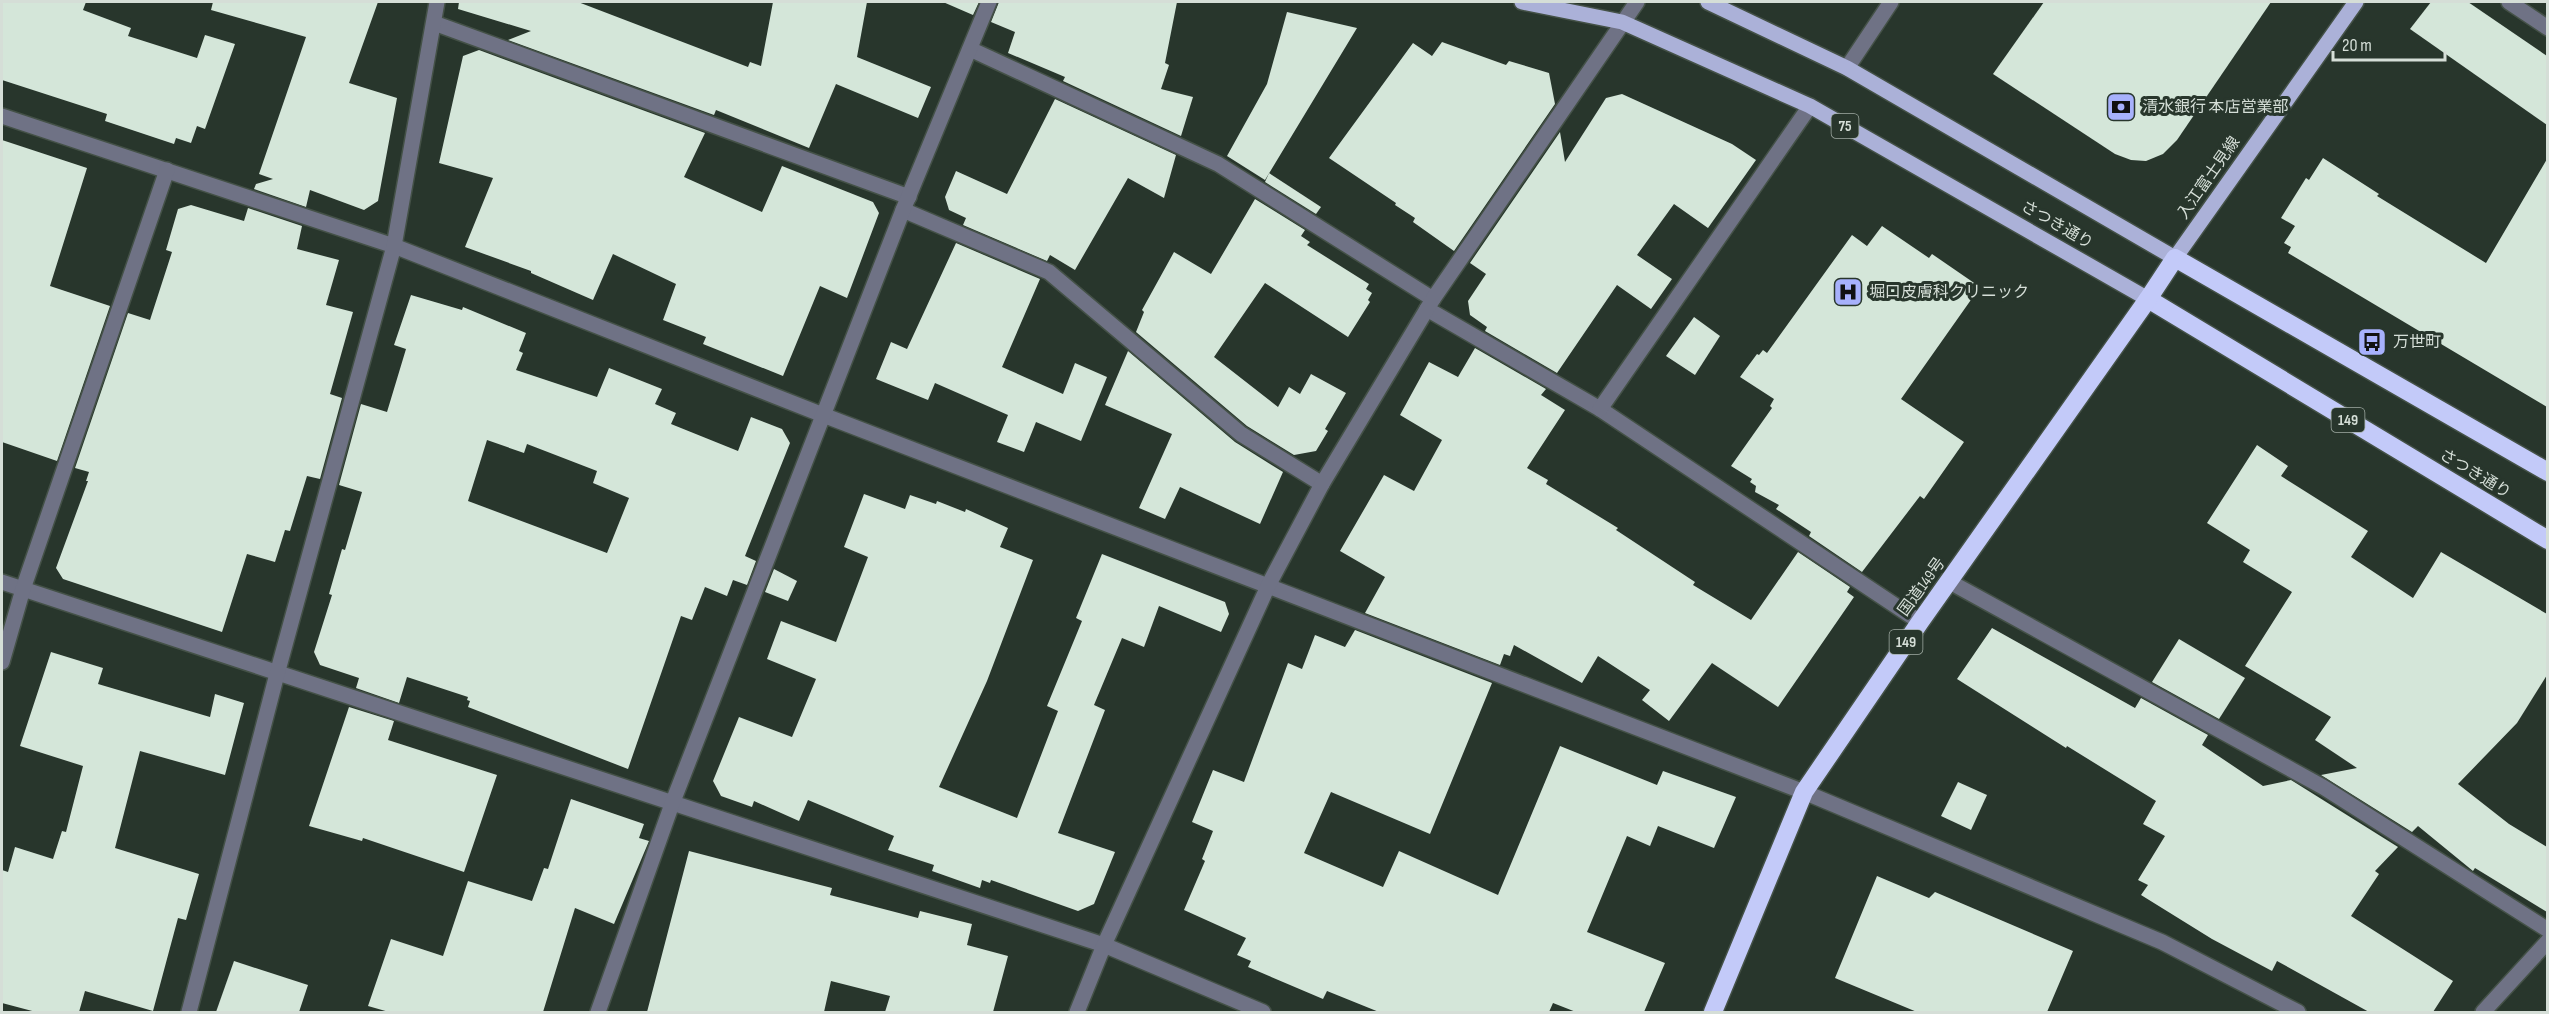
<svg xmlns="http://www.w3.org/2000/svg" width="2549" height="1014" font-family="'Sofia Sans Condensed','Noto Sans JP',sans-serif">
	<rect width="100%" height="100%" fill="#28362c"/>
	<g fill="#d4e6d9" fill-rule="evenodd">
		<path d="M 2,2 L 86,2 L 83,10 L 131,28 L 128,36 L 197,58 L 205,35 L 235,44 L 205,129 L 197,126 L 191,143 L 176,138 L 174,144 L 105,121 L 107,114 L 2,80 Z"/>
		<path d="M 213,2 L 378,2 L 349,83 L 397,98 L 378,201 L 364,210 L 310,190 L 306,207 L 254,189 L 256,184 L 273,179 L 259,174 L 306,37 L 211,10 Z"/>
		<path d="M 459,2 L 578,2 L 748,67 L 750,62 L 761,66 L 773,2 L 867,2 L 857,57 L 931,87 L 918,118 L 836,84 L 809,148 L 716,110 L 714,115 L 508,40 L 531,31 L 458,9 Z"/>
		<path d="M 943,2 L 979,2 L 973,15 Z"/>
		<path d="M 999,2 L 1177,2 L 1165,63 L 1169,65 L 1161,89 L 1193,97 L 1181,136 L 1063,81 L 1065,77 L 1008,53 L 1015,32 L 991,22 Z"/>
		<path d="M 2044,2 L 2271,2 L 2177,140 L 2163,154 L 2146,161 L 2131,160 L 2115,154 L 1993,74 Z"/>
		<path d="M 2431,2 L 2468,2 L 2547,56 L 2547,125 L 2410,29 Z"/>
		<path d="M 1287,12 L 1357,28 L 1265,180 L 1227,156 L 1267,84 Z"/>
		<path d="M 1442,42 L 1506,65 L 1509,61 L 1549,73 L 1555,104 L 1454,251 L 1413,222 L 1415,218 L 1395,205 L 1396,203 L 1329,158 L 1413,43 L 1432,56 Z"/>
		<path d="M 479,50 L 705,133 L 684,177 L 762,212 L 782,166 L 873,202 L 879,213 L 847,298 L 820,286 L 783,376 L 703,344 L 706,337 L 663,320 L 676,284 L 613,254 L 593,300 L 531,273 L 531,271 L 465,247 L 493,178 L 439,163 L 463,56 Z"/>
		<path d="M 1622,94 L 1732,144 L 1756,160 L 1708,228 L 1674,204 L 1637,255 L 1672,279 L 1651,309 L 1617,285 L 1557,373 L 1485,331 L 1487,327 L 1470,315 L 1468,301 L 1486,274 L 1470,263 L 1560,132 L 1565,162 L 1606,98 Z"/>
		<path d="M 1055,99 L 1176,155 L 1164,198 L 1128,178 L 1075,270 L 1050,255 L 1047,261 L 963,225 L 966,218 L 949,210 L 945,197 L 956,171 L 1007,194 Z"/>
		<path d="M 2,140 L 87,168 L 50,286 L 110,306 L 57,461 L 2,442 Z"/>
		<path d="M 2323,158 L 2379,194 L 2377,196 L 2486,263 L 2547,159 L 2547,407 L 2288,253 L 2291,247 L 2284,243 L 2295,226 L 2281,218 L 2306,178 L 2309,180 Z"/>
		<path d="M 1269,173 L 1321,207 L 1316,214 L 1265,182 Z"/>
		<path d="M 1255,199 L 1305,230 L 1301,236 L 1310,242 L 1307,245 L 1369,284 L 1366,289 L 1372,293 L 1368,300 L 1370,302 L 1348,337 L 1265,283 L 1214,357 L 1278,407 L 1289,387 L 1300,394 L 1311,374 L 1346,393 L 1325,429 L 1328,431 L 1316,451 L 1294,455 L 1247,426 L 1136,332 L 1144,312 L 1142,310 L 1174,252 L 1211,274 Z"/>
		<path d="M 191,205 L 244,221 L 248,208 L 302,226 L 297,249 L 339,260 L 326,305 L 353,312 L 330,394 L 342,398 L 320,479 L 307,476 L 290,531 L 285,530 L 275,562 L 247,554 L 222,632 L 63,579 L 56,568 L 88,481 L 86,481 L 89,472 L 75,468 L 128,313 L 150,320 L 172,252 L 166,250 L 178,209 Z"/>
		<path d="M 1882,226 L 1929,258 L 1932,254 L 1980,287 L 1901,399 L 1964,442 L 1924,499 L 1920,496 L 1862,572 L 1809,536 L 1811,532 L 1776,509 L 1779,505 L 1755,492 L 1756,486 L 1750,482 L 1752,479 L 1731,466 L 1772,408 L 1770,406 L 1774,399 L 1740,377 L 1757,354 L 1759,355 L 1763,350 L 1767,353 L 1852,235 L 1867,246 Z"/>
		<path d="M 956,243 L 1040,279 L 1002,367 L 1063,394 L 1075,363 L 1107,377 L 1081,441 L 1036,422 L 1024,452 L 997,442 L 1008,415 L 935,383 L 928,400 L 876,379 L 891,342 L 907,349 Z"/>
		<path d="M 411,295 L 462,310 L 463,307 L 526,333 L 519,351 L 523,353 L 516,370 L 597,397 L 609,368 L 662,389 L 655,404 L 676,413 L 671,424 L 738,451 L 751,417 L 782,429 L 790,443 L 745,556 L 756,561 L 747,585 L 733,580 L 727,596 L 705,587 L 692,620 L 681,616 L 628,769 L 468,707 L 470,701 L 467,700 L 468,697 L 407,677 L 399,703 L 356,688 L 359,678 L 320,665 L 314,652 L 332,595 L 329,594 L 342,549 L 345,550 L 362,492 L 339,485 L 361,404 L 387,412 L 406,349 L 394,345 ZM 487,440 L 524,453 L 527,444 L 597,471 L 593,483 L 629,498 L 607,553 L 468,501 Z"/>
		<path d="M 1694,317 L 1720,336 L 1695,375 L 1666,356 Z"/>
		<path d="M 1475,348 L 1546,389 L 1541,395 L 1565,410 L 1527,468 L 1548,480 L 1546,484 L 1618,528 L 1616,530 L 1695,582 L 1693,585 L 1751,620 L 1798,552 L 1850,587 L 1847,592 L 1854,597 L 1778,707 L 1712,663 L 1669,721 L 1642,700 L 1650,690 L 1598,656 L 1582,683 L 1514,645 L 1510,656 L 1504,654 L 1500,665 L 1365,613 L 1385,577 L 1340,551 L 1384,475 L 1414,491 L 1442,440 L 1400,415 L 1429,362 L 1458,377 Z"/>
		<path d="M 1128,351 L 1235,442 L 1283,472 L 1260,524 L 1180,487 L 1165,519 L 1139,508 L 1172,434 L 1105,405 Z"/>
		<path d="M 2257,445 L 2288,466 L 2281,476 L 2368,531 L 2351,557 L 2413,598 L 2441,552 L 2547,614 L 2547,675 L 2517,723 L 2458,784 L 2509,824 L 2547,847 L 2547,912 L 2475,868 L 2473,871 L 2418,826 L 2412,832 L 2321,775 L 2357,768 L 2315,740 L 2331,717 L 2245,666 L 2292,592 L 2243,562 L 2250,550 L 2207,523 Z"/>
		<path d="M 864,494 L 905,509 L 910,495 L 936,504 L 937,501 L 965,512 L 966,509 L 1008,528 L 1000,547 L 1033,560 L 987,681 L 939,787 L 1017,818 L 1058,711 L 1047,706 L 1082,621 L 1076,618 L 1102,554 L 1225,602 L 1229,614 L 1221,632 L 1159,606 L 1144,647 L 1122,638 L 1094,705 L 1105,710 L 1058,833 L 1115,852 L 1094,904 L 1078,911 L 991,880 L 990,883 L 982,880 L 980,888 L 932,871 L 934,865 L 888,850 L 894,836 L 808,800 L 799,821 L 754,801 L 752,807 L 721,796 L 713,781 L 739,717 L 792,737 L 816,679 L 767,659 L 781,621 L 836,642 L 868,557 L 844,547 Z"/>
		<path d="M 774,569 L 797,581 L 788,601 L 765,592 Z"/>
		<path d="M 1992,628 L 2135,708 L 2141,698 L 2208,735 L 2202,745 L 2263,786 L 2291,780 L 2398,847 L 2375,871 L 2379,874 L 2351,916 L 2453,981 L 2433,1012 L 2369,1012 L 2277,961 L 2272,971 L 2212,939 L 2141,895 L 2148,885 L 2138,880 L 2165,836 L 2143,824 L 2156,801 L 2067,746 L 2066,748 L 1957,679 Z"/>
		<path d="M 1355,630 L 1492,683 L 1430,834 L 1331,792 L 1304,853 L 1383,887 L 1399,851 L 1498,895 L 1560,746 L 1657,785 L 1663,771 L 1736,797 L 1714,848 L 1658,826 L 1650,846 L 1627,836 L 1587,932 L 1665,963 L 1644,1012 L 1576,1012 L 1553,1003 L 1549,1012 L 1379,1012 L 1327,991 L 1323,999 L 1248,967 L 1251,961 L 1237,955 L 1246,938 L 1184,910 L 1205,861 L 1202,859 L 1213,831 L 1192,822 L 1213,770 L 1244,782 L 1288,663 L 1302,669 L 1315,635 L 1345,647 Z"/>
		<path d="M 2179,639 L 2245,678 L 2219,719 L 2152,682 Z"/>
		<path d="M 51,652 L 103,668 L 98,684 L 210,717 L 215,694 L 244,703 L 225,775 L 140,751 L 115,848 L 199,874 L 186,920 L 178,918 L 153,1011 L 85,991 L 79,1012 L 36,1012 L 2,1003 L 2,870 L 8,872 L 15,847 L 53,859 L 62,831 L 66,832 L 83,766 L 20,746 Z"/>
		<path d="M 349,707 L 394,721 L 388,740 L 497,775 L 464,872 L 363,838 L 362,841 L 309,826 Z"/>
		<path d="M 1958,782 L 1987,795 L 1971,830 L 1941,816 Z"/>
		<path d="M 571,799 L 644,824 L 639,838 L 649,841 L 614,924 L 575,908 L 543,1012 L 389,1012 L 368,1006 L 391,939 L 443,956 L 468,881 L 532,901 L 544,868 L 548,869 Z"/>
		<path d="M 689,851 L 832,888 L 830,895 L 918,918 L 920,911 L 972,924 L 967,945 L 1008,956 L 993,1012 L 885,1012 L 890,996 L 831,981 L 824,1012 L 647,1012 Z"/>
		<path d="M 1877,876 L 1929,898 L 1935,892 L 2073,951 L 2047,1012 L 1917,1012 L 1835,978 Z"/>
		<path d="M 234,961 L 308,985 L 299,1012 L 216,1012 Z"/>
	</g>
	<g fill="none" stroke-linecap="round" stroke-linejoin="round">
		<g stroke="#445147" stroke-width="18">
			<g id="minor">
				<path d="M 2509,2 L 2548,28"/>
				<path d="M 434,23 L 909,197"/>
				<path d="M 970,49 L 1218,164 L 1433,299"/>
				<path d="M 1847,68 L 1891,2"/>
				<path d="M 2,116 L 394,246 L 823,415 L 1804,792 L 2162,942 L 2298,1012"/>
				<path d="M 903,210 L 1049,272 L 1241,434 L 1322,484"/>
				<path d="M 1427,309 L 1600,409 L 1920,622"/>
				<path d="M 1600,409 L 1810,106"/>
				<path d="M 2,582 L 1104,945 L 1263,1012"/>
				<path d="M 1950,582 L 2323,787 L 2548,930"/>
				<path d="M 2,662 L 23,589 L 167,170"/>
				<path d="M 189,1012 L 277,674 L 394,246 L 437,2"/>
				<path d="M 598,1012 L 672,804 L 903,210 L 989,2"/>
				<path d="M 1077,1012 L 1104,945 L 1269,584 L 1322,484 L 1433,299 L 1637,2"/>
				<path d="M 2483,1012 L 2548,941"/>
			</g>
		</g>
		<g stroke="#445147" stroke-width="18">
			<g id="major">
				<path d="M 1522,2 L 1622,22 L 1810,106 L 2148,299"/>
				<path d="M 1708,2 L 1847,68 L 2175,258 L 2356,2"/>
			</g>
		</g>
		<g stroke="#445147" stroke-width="21">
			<g id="highway">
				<path d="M 2148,299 L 2548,540"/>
				<path d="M 1713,1012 L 1804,792 L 1920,622 L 2148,299 L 2175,258 L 2548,472"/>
			</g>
		</g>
		<use href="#minor" stroke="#6f7285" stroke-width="15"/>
		<use href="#major" stroke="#abb1d8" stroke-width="15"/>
		<use href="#highway" stroke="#c3caf9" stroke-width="18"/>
	</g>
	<defs>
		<g id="bank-square" transform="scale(1.5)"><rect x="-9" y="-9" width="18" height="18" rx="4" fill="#a7b1fc" stroke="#28362c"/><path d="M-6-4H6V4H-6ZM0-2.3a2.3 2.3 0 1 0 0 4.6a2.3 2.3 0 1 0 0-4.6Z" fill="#111"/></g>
		<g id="hospital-square" transform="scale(1.5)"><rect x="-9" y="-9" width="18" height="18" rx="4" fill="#a7b1fc" stroke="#28362c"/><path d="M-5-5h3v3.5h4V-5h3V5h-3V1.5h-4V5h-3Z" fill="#111"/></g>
		<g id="bus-square" transform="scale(1.5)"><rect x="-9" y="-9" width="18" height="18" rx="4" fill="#a7b1fc" stroke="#28362c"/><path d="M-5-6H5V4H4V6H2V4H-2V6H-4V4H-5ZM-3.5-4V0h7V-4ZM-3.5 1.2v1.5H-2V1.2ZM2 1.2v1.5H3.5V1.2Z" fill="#111"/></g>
	</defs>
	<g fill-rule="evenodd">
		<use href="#bank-square" x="2121" y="107"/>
		<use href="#hospital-square" x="1848" y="292"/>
		<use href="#bus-square" x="2372" y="342"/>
	</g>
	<g text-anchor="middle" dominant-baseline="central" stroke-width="6" stroke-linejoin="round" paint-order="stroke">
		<g fill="#28362c" stroke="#a1aca4" stroke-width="1.5">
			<rect x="1831.5" y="114" width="27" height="24" rx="4.5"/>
			<rect x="2331.5" y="408" width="33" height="24" rx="4.5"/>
			<rect x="1889.5" y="630" width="33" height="24" rx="4.5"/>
		</g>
		<g font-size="15" font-weight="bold" fill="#d5ded7">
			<text x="1845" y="126">75</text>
			<text x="2348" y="420">149</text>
			<text x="1906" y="642">149</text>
		</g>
		<g font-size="16" fill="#d5ded7" stroke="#28362c" text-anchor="start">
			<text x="2142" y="107">清水銀行 本店営業部</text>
			<text x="1869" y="292">堀口皮膚科クリニック</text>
			<text x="2393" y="342">万世町</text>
		</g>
		<g font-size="16" fill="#d5ded7" stroke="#28362c">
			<text transform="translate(2209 178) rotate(-55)">入江富士見線</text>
			<text transform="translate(2057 225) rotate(30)">さつき通り</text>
			<text transform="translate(2475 474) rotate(31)">さつき通り</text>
			<text transform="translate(1922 587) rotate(-54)">国道149号</text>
		</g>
	</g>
	<rect width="2549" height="1014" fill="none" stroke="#d5ded7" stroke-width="6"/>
	<path d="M2333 51v9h112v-9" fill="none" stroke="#d5ded7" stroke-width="3"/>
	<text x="2342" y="51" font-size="18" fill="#d5ded7" stroke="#28362c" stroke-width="4.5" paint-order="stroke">20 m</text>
</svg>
